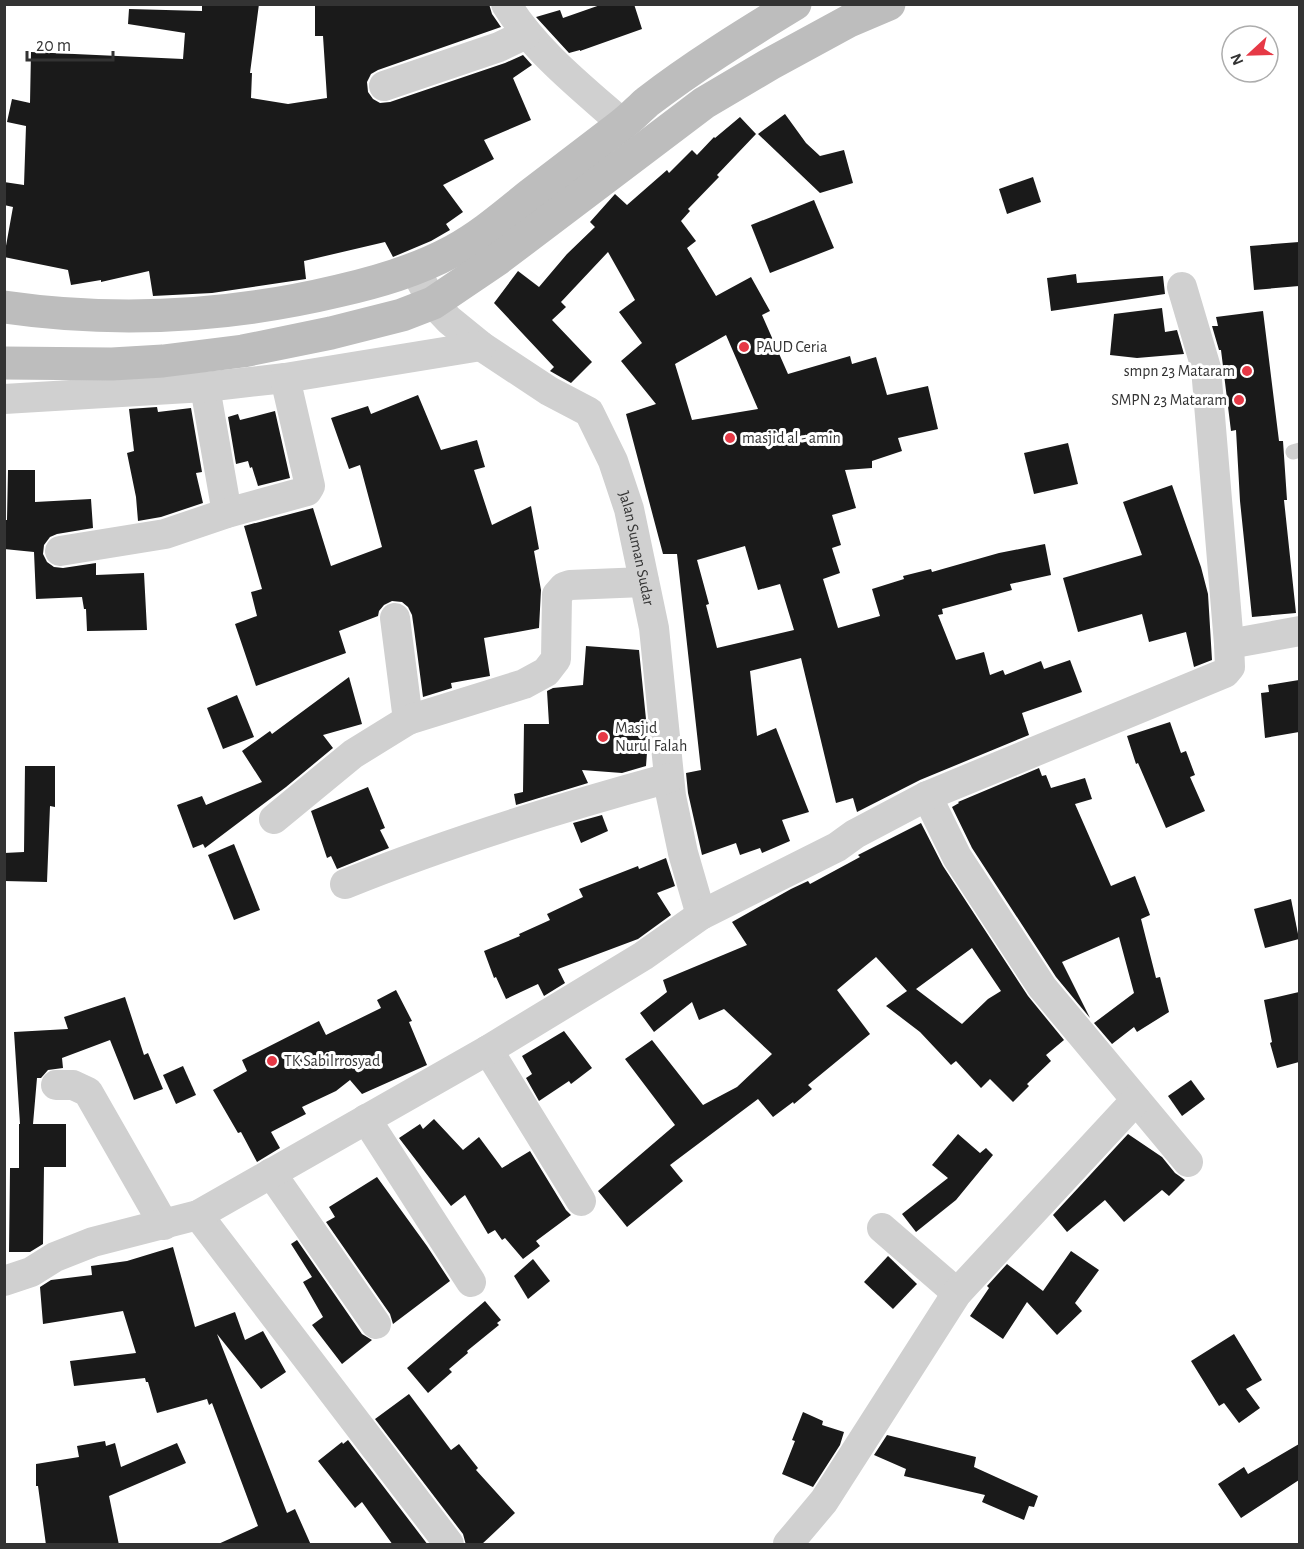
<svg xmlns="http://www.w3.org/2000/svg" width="1304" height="1549" font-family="'Alegreya Sans',sans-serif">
	<rect width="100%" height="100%" fill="#fff"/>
	<g fill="#1a1a1a" fill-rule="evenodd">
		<path d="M 202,4 L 259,4 L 250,73 L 252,73 L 251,98 L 288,104 L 327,98 L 323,36 L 315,36 L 315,4 L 489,4 L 492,14 L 501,27 L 378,70 L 371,74 L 367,82 L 368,92 L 373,99 L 380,103 L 390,102 L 505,63 L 523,55 L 532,65 L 513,78 L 531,120 L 484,140 L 494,159 L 443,185 L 463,212 L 446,224 L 450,230 L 431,241 L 393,257 L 385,242 L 304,261 L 306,279 L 212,293 L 153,296 L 149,271 L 101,282 L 101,280 L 71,285 L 68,270 L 4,257 L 13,207 L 4,205 L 4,182 L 24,185 L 26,126 L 7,122 L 12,99 L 30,103 L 31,52 L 183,59 L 185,33 L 128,24 L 129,9 L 202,11 Z"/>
		<path d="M 603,4 L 634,4 L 642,29 L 580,51 L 580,50 L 569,53 L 536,17 L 560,10 L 563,18 Z"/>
		<path d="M 785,114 L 806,143 L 820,156 L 844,150 L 853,183 L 820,193 L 758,134 Z"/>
		<path d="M 740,117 L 756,134 L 717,175 L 719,177 L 688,209 L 690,211 L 681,221 L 696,241 L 687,248 L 716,296 L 751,277 L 770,311 L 762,315 L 788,374 L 850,356 L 852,364 L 876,357 L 887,395 L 928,386 L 938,429 L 898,438 L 902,451 L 872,461 L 872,468 L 845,470 L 856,508 L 832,515 L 841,545 L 832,548 L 840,573 L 823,579 L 838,628 L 880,616 L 872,589 L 904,579 L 903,576 L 931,569 L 932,572 L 999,553 L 1045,544 L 1051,575 L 1010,584 L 1012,590 L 942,609 L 943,614 L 938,615 L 956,660 L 984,652 L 990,675 L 1003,670 L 1005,675 L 1041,661 L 1044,669 L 1070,660 L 1082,692 L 1022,713 L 1029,735 L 920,780 L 857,812 L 853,798 L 836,803 L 801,658 L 750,671 L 757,736 L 776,728 L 809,812 L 782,820 L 790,841 L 762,853 L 760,848 L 740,855 L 736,843 L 702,855 L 688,793 L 686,773 L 701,770 L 677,554 L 663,554 L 626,414 L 656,404 L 621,361 L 642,343 L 619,312 L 635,300 L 608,252 L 561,302 L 566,307 L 552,320 L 592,362 L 571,383 L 550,371 L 554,367 L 494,303 L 518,271 L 539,287 L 567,254 L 595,227 L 590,222 L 615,194 L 627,205 L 667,170 L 669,173 L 692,150 L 697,155 L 714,137 L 715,138 ZM 726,335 L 758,409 L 692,420 L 675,364 ZM 745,546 L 758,590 L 780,584 L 794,630 L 717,648 L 706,605 L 709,604 L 697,560 Z"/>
		<path d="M 1033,177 L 1041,202 L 1007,214 L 999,189 Z"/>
		<path d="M 814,200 L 834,248 L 770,273 L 751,225 Z"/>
		<path d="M 1299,242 L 1299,286 L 1254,290 L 1250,246 Z"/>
		<path d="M 1076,274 L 1077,283 L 1163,276 L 1165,294 L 1051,311 L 1047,278 Z"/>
		<path d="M 1162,308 L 1165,332 L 1177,330 L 1184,354 L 1137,358 L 1110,355 L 1114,314 Z"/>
		<path d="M 1263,311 L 1279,441 L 1283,441 L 1287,500 L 1284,500 L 1296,613 L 1252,617 L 1240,501 L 1236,430 L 1231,431 L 1221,350 L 1219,350 L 1212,326 L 1218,326 L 1216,317 Z"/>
		<path d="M 418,395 L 441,450 L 477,440 L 485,467 L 474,470 L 492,525 L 531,506 L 539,549 L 534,551 L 541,590 L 539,628 L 484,638 L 490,676 L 451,683 L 452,688 L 423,697 L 414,629 L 415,628 L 414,629 L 412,615 L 408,607 L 402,602 L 392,601 L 384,605 L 379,611 L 378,616 L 339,631 L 346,653 L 256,686 L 235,624 L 257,616 L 251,592 L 262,589 L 244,526 L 313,508 L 331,566 L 382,547 L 360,465 L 349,469 L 331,418 L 368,406 L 371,414 Z"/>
		<path d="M 157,407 L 158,412 L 191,408 L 202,472 L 196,473 L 203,503 L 161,517 L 138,521 L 136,497 L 127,453 L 134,451 L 129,409 Z"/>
		<path d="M 275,411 L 290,478 L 258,486 L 252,467 L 250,468 L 248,461 L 236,464 L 228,417 L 238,414 L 240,420 Z"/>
		<path d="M 1068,443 L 1078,484 L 1034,494 L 1024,453 Z"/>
		<path d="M 8,470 L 35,470 L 35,502 L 91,499 L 93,528 L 57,534 L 50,537 L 44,545 L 43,554 L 47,562 L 54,567 L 63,568 L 96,563 L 96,575 L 144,573 L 147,630 L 87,631 L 86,609 L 84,609 L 82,597 L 36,599 L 34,552 L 4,549 L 4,520 L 7,520 Z"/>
		<path d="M 1172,485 L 1201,567 L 1208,594 L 1212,660 L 1194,667 L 1186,632 L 1149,642 L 1142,614 L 1078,632 L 1063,578 L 1142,555 L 1123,502 Z"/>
		<path d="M 586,646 L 639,650 L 648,739 L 646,766 L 622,773 L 582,770 L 588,783 L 516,805 L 514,794 L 523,792 L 524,724 L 549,724 L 547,691 L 553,688 L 583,685 Z"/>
		<path d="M 349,677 L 362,724 L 323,735 L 333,748 L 286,787 L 205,848 L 203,844 L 193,848 L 177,805 L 202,796 L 206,805 L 262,782 L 242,751 L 270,731 L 272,734 Z"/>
		<path d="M 1299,680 L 1299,732 L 1265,738 L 1261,693 L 1269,692 L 1268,685 Z"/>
		<path d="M 237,695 L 254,737 L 223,749 L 207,708 Z"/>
		<path d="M 1170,722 L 1181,753 L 1186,751 L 1195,775 L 1190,777 L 1205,811 L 1166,828 L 1138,763 L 1136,764 L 1127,736 Z"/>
		<path d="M 25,766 L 55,766 L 55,807 L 50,806 L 47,882 L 4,881 L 4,853 L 24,852 Z"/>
		<path d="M 1039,768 L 1042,776 L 1046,775 L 1051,788 L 1085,778 L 1092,799 L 1075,804 L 1111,886 L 1135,876 L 1150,915 L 1141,919 L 1156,978 L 1160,977 L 1169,1012 L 1137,1032 L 1134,1027 L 1112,1044 L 1094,1023 L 1134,993 L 1119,937 L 1062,962 L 1090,1018 L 1056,977 L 972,848 L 952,807 L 959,803 L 958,802 Z"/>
		<path d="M 368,787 L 385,828 L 380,830 L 389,848 L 337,869 L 331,856 L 327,858 L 311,811 Z"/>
		<path d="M 602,815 L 608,831 L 581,843 L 573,823 Z"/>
		<path d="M 921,823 L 943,866 L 1028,996 L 1064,1040 L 1046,1055 L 1051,1061 L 1027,1084 L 1029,1086 L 1013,1102 L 990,1079 L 981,1088 L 956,1061 L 951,1065 L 920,1032 L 886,1006 L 907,991 L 876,957 L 837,990 L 870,1034 L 808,1085 L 812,1089 L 794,1104 L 793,1102 L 773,1117 L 758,1099 L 670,1165 L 683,1181 L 627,1227 L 598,1191 L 675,1125 L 625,1059 L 652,1040 L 703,1105 L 737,1087 L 772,1054 L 724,1009 L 699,1020 L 692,1002 L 654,1032 L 640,1013 L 667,992 L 663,980 L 747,945 L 732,922 L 791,889 L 808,881 L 810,884 L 860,857 L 858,855 ZM 972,948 L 1001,991 L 988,999 L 962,1024 L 916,989 Z"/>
		<path d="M 234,844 L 260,910 L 234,920 L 208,855 Z"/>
		<path d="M 666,858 L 675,886 L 657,893 L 671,915 L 638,939 L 558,969 L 565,983 L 544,996 L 538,984 L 506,999 L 496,977 L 494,978 L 484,951 L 520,936 L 519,934 L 550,920 L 547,914 L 583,897 L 579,889 L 638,866 L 639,869 Z"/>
		<path d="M 1291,899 L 1299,939 L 1265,948 L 1254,909 Z"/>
		<path d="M 396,990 L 412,1021 L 409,1022 L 427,1065 L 362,1094 L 350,1080 L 336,1091 L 302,1107 L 306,1114 L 271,1132 L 280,1148 L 257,1162 L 241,1132 L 238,1133 L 213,1090 L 247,1071 L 242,1060 L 319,1021 L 326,1035 L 381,1008 L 377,1000 Z"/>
		<path d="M 1299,992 L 1299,1062 L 1277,1068 L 1270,1043 L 1272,1042 L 1264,1000 Z"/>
		<path d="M 125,997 L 144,1055 L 148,1053 L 163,1089 L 134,1100 L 110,1040 L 62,1058 L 63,1068 L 48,1070 L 41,1078 L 37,1078 L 33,1124 L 20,1124 L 14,1032 L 68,1029 L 64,1017 Z"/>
		<path d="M 564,1031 L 592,1068 L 571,1084 L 569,1081 L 539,1101 L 526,1078 L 532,1074 L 522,1056 Z"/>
		<path d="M 183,1066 L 196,1095 L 176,1104 L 163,1075 Z"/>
		<path d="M 1191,1080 L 1205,1099 L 1182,1116 L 1168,1096 Z"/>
		<path d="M 434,1119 L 463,1150 L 479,1137 L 502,1168 L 530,1151 L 566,1210 L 571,1215 L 536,1241 L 540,1246 L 523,1259 L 505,1238 L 502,1240 L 495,1230 L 488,1234 L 465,1195 L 451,1206 L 399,1138 L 420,1124 L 423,1129 Z"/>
		<path d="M 19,1124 L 66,1124 L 66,1167 L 44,1167 L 43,1244 L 30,1252 L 9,1252 L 10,1168 L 19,1168 Z"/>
		<path d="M 958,1134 L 980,1153 L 986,1148 L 993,1155 L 956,1200 L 916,1232 L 902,1214 L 948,1178 L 932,1165 Z"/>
		<path d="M 1128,1134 L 1162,1157 L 1175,1173 L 1185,1180 L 1169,1196 L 1162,1190 L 1124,1222 L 1105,1200 L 1067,1232 L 1053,1215 Z"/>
		<path d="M 377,1177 L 427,1246 L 450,1281 L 393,1324 L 390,1314 L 326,1222 L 335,1217 L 329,1207 Z"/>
		<path d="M 297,1240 L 362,1334 L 372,1340 L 342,1364 L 312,1325 L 323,1317 L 303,1282 L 312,1277 L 291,1244 Z"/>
		<path d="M 173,1247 L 195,1327 L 235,1312 L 245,1340 L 263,1331 L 286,1372 L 261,1389 L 217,1334 L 287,1513 L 295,1509 L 311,1545 L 216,1545 L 258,1526 L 212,1403 L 209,1405 L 207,1399 L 157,1413 L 148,1382 L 146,1382 L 145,1378 L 74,1386 L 70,1361 L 136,1353 L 123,1311 L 43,1324 L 40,1287 L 51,1280 L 92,1275 L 91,1266 L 127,1261 Z"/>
		<path d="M 1071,1251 L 1099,1270 L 1075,1303 L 1082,1311 L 1057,1335 L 1027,1302 L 1003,1339 L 970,1316 L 989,1288 L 987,1286 L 1007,1264 L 1043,1291 Z"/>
		<path d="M 888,1256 L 917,1284 L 893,1309 L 864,1282 Z"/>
		<path d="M 533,1259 L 550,1281 L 528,1299 L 514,1276 Z"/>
		<path d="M 485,1301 L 501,1320 L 497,1323 L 499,1325 L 467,1351 L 468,1353 L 449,1369 L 452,1372 L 428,1393 L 407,1368 Z"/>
		<path d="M 1234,1334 L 1262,1380 L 1246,1389 L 1260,1408 L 1239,1423 L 1224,1403 L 1219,1406 L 1191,1361 Z"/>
		<path d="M 409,1394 L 451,1450 L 459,1444 L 478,1468 L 476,1470 L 515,1513 L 481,1545 L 466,1545 L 463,1534 L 375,1419 Z"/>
		<path d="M 803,1412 L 823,1421 L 822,1425 L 844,1432 L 840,1445 L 813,1487 L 782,1474 L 795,1441 L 792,1440 Z"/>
		<path d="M 887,1435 L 976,1457 L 974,1467 L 1038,1496 L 1034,1507 L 1029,1506 L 1024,1520 L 982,1502 L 985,1495 L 904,1476 L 906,1469 L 874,1455 Z"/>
		<path d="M 348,1440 L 428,1545 L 393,1545 L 362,1502 L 355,1508 L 318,1461 L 342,1442 L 343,1444 Z"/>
		<path d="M 105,1441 L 106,1446 L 115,1443 L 121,1467 L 177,1443 L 186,1463 L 109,1496 L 119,1545 L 46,1545 L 38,1486 L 36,1486 L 36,1464 L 79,1457 L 77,1446 Z"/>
		<path d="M 1299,1444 L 1299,1480 L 1241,1518 L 1218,1484 L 1244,1467 L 1248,1474 Z"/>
	</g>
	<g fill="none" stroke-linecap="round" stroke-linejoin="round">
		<path stroke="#d0d0d0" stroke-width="15" d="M 1293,452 L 1300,450"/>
		<g stroke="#d0d0d0" stroke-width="30">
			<path d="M 506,4 C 536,52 581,87 623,124"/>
			<path d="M 384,86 L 499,47 L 526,34"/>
			<path id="s1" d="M 415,270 L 433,303 L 449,320 L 481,346 L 549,391 L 589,412 L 613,461 L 629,509 L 654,628 L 671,796 L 683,853 L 701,915"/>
			<path d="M 205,387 L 227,513"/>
			<path d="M 4,399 L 205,387 L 285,378"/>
			<path d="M 60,551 L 165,534 L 227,513 L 307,491 L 310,486 L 285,378 L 481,346"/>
			<path d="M 395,618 L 408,720"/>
			<path d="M 1229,644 L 1300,631"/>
			<path d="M 927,796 L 957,857 L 1042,987 L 1188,1162"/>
			<path d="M 274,819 L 353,754 L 408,720 L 524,684 L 546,672 L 556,659 L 557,595 L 564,587 L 570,585 L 644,582"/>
			<path d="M 345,884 C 451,841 559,808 669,778"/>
			<path d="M 488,1050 L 581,1201"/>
			<path d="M 56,1085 L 73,1085 L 88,1092 L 164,1225"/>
			<path d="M 366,1119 L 471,1282"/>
			<path d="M 271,1173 L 376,1324"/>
			<path d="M 198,1215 L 449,1544"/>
			<path d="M 882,1228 L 957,1293"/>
			<path d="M 4,1281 L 31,1272 L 55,1257 L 93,1242 L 198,1215 L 488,1050 L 643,956 L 701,915 L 837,847 L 855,834 L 927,796 L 1225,673 L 1230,667 L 1229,644 L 1206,368 L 1182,287"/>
			<path d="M 788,1544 L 824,1501 L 957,1293 L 1136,1100"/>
		</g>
		<g stroke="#bdbdbd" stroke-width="33">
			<path d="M 4,307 C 115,323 229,317 338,291 C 378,282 416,271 453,251 C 481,236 505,215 530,195 C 560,172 590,149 620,126 C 630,119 638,110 647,102 C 694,66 744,35 795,4"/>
			<path d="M 4,363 L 112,364 L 163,361 L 243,351 L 331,333 L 402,315 L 433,303 L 498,259 L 704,103 L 770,64 L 849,21 L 889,4"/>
		</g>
	</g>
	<g fill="#e63946" stroke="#fff" stroke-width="2">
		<circle cx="744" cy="347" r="6"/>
		<circle cx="1247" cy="371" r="6"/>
		<circle cx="1239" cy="400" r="6"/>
		<circle cx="730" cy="438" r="6"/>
		<circle cx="603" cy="737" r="6"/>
		<circle cx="272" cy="1061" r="6"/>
	</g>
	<g text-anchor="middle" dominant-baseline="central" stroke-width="6" stroke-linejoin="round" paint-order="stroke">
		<g font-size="16" fill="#333" stroke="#fff" text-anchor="start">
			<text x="756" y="347">PAUD Ceria</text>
			<text x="1235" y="371" text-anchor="end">smpn 23 Mataram</text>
			<text x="1227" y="400" text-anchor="end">SMPN 23 Mataram</text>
			<text x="742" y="438">masjid al - amin</text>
			<text x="615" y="728">Masjid<tspan x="615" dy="18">Nurul Falah</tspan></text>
			<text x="284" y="1061">TK Sabilrrosyad</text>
		</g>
		<g font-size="16" fill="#333" stroke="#fff">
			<text stroke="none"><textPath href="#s1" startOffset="374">Jalan Suman Sudar</textPath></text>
		</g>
	</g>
	<rect width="1304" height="1549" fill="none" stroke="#333333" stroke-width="12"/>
	<g transform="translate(1250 54) rotate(248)"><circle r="28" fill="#ffffff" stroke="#adadad" stroke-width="1.5"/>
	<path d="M0-4.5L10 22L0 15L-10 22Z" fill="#e63946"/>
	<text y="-9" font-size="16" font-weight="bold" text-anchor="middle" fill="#333333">N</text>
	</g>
	<path d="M27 51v9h86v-9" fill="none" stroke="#333333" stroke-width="3"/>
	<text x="36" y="51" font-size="18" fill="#333333" stroke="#ffffff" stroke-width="4.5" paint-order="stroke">20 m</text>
</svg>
